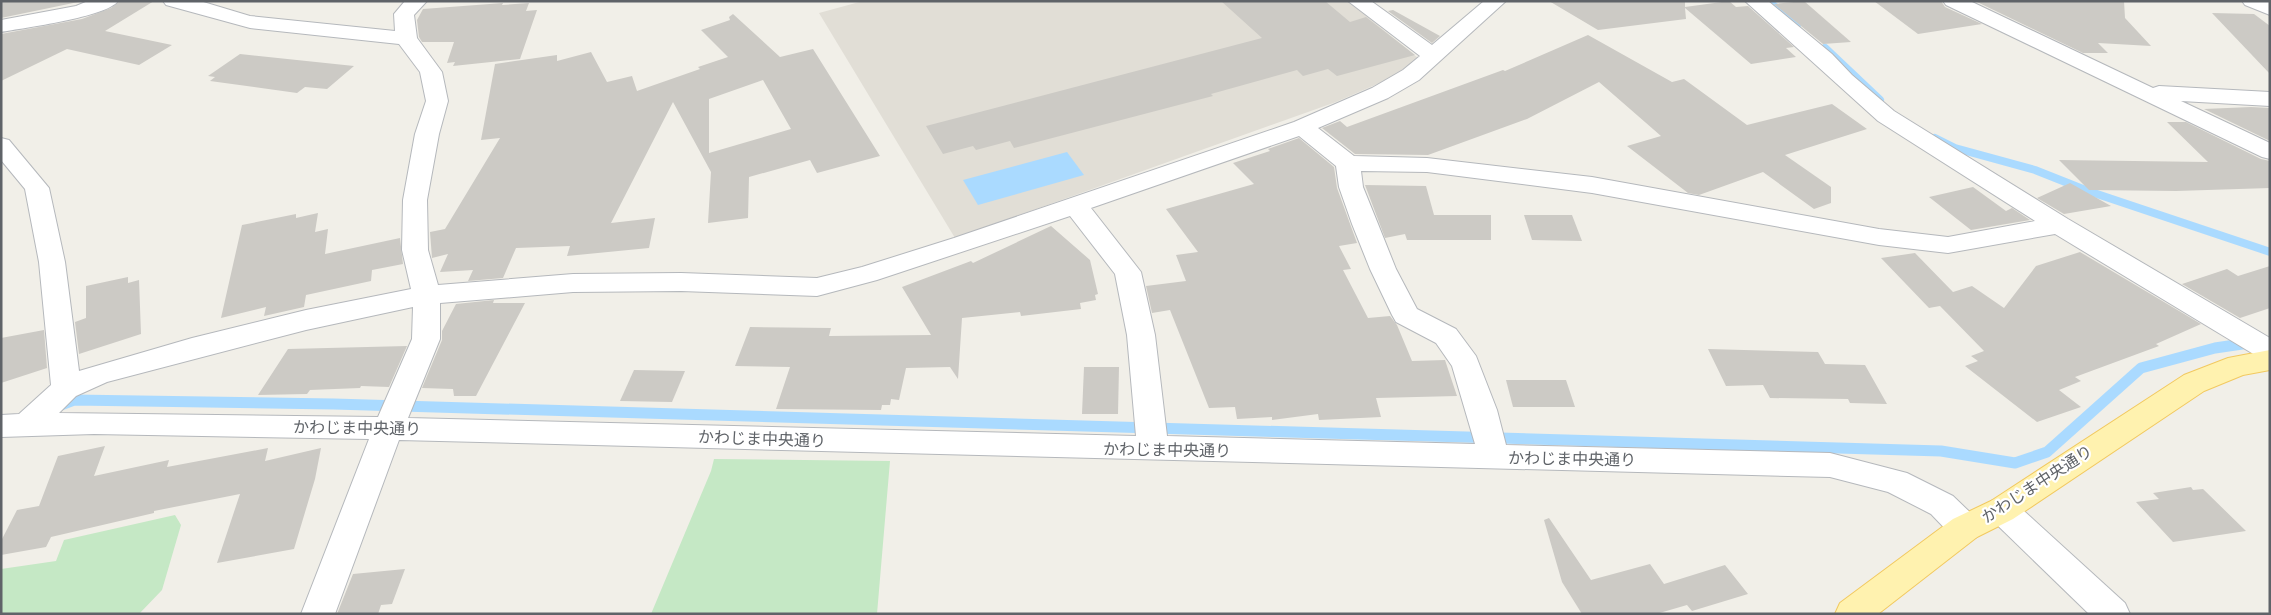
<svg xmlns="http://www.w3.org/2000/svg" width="2271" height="615" font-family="'Fira Sans Condensed','Noto Sans JP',sans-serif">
	<rect width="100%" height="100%" fill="#f1efe8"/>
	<path fill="#e1ded6" d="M 863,1 L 1348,1 L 1418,58 L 1391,78 L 1336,102 L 955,238 L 819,13 Z"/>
	<g fill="#c5e8c5">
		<path d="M 714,459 L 890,461 L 877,614 L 651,614 L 711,471 Z"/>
		<path d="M 175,515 L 181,525 L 162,590 L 139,614 L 1,614 L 1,569 L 56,561 L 64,540 Z"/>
	</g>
	<path fill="#aadaff" d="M 1067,152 L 1084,175 L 978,205 L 963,180 Z"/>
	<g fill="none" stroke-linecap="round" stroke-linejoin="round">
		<g stroke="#aadaff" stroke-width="8">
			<path d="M 1768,1 L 1797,25"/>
			<path d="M 1825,48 L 1880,100"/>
			<path d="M 1935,138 L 1955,148 L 2035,170 L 2088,191 L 2270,252"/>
		</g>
		<path stroke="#aadaff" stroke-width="11" d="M 58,406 L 74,400 L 334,404 L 1941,451 L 2015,463 L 2047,452 L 2141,368 L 2215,348 L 2249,343"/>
	</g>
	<g fill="#cccac5" fill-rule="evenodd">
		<path d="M 1,1 L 83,1 L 1,18 Z"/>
		<path d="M 120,1 L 154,1 L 105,31 L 172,45 L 139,65 L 67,49 L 1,81 L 1,34 L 82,19 L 111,8 Z"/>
		<path d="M 1221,1 L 1325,1 L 1350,22 L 1366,17 L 1415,55 L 1337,76 L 1328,69 L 1303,76 L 1297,70 L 1211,94 L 1213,96 L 1014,148 L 1010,141 L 976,150 L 973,146 L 943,154 L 926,126 L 1262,38 Z"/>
		<path d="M 1549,1 L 1685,1 L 1685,7 L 1729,1 L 1736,7 L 1748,6 L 1794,47 L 1786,48 L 1796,57 L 1751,64 L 1685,8 L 1686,19 L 1598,30 Z"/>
		<path d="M 1804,1 L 1851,42 L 1823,44 L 1774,4 Z"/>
		<path d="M 1874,1 L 1941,1 L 1945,7 L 1982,24 L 1918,34 Z"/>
		<path d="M 1975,1 L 2124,1 L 2125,18 L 2151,46 L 2098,43 L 2108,53 L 2083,53 Z"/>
		<path d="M 503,3 L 502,5 L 529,3 L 526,11 L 537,10 L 520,59 L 453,66 L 455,62 L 447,63 L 454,42 L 422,42 L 419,37 L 417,20 L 423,9 Z"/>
		<path d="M 1393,10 L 1440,36 L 1432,43 L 1388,11 Z"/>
		<path d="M 2212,13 L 2254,14 L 2270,26 L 2270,74 Z"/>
		<path d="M 733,14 L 780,57 L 813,49 L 880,156 L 817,173 L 810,160 L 749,177 L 748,218 L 708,223 L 711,172 L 673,102 L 611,223 L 655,218 L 649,248 L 567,256 L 570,246 L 516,248 L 503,278 L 468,281 L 473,270 L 440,272 L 448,254 L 432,258 L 430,232 L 445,229 L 500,138 L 481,140 L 495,64 L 557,55 L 557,61 L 591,52 L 607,82 L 632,76 L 637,91 L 700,69 L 698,67 L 728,57 L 701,30 L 730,20 L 729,17 ZM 763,80 L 791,129 L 709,153 L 709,99 Z"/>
		<path d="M 1588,35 L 1672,82 L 1684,79 L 1747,125 L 1832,104 L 1867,129 L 1785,155 L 1831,187 L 1831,203 L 1814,209 L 1763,172 L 1699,195 L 1688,193 L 1627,146 L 1661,136 L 1599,82 L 1527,119 L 1428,155 L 1355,154 L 1322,128 L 1340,121 L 1347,127 L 1503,70 L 1505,71 Z"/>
		<path d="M 240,54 L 354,66 L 327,89 L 305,87 L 297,93 L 210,81 L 215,77 L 208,76 Z"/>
		<path d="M 2251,107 L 2270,108 L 2270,141 L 2204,109 Z"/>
		<path d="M 2167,122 L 2186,122 L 2261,159 L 2270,161 L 2270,188 L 2176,191 L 2089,190 L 2059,160 L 2208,162 Z"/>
		<path d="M 1299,138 L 1334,167 L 1337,188 L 1357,243 L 1339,246 L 1351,269 L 1343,270 L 1368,318 L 1390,316 L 1397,325 L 1412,361 L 1445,360 L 1457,396 L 1376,398 L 1381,417 L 1319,420 L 1318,414 L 1272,420 L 1272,417 L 1237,419 L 1235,407 L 1209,408 L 1170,310 L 1152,313 L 1146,286 L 1186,281 L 1176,255 L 1198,252 L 1166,209 L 1254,184 L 1233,163 L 1270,151 L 1268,149 Z"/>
		<path d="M 2070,183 L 2111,206 L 2064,214 L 2037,198 Z"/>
		<path d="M 1365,185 L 1426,186 L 1434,215 L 1491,215 L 1491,240 L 1407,240 L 1405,234 L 1385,238 Z"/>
		<path d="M 1973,187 L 2006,211 L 2012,208 L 2030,220 L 1971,230 L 1929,197 Z"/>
		<path d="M 318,213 L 315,232 L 328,229 L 325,254 L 400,238 L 403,264 L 372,270 L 371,281 L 306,295 L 304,307 L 264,316 L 266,307 L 221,318 L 242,225 L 296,214 L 296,218 Z"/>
		<path d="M 1524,215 L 1572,215 L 1582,241 L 1532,240 Z"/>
		<path d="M 1051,226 L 1090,260 L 1098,294 L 1095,295 L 1096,300 L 1080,303 L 1081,309 L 1021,316 L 1020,312 L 962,318 L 958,379 L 950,367 L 906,368 L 899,400 L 891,399 L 890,405 L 882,405 L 881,410 L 776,409 L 790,367 L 735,366 L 750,327 L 831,328 L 829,336 L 931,335 L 902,287 L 971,261 L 973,263 Z"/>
		<path d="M 2080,252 L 2201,324 L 2156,344 L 2159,346 L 2075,377 L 2081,381 L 2059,390 L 2081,407 L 2037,422 L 1965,366 L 1978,361 L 1971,356 L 1984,351 L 1940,306 L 1929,308 L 1881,258 L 1915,253 L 1953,292 L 1972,286 L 2004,308 L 2036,266 Z"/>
		<path d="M 2270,266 L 2270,308 L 2240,318 L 2182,284 L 2227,269 L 2238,276 Z"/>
		<path d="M 128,277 L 128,283 L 139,280 L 141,334 L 79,354 L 75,322 L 86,318 L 86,286 Z"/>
		<path d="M 494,300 L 493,303 L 525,303 L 476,396 L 454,396 L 453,389 L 422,388 L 442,340 L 442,331 L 456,304 Z"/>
		<path d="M 44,330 L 47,368 L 1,383 L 1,338 Z"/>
		<path d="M 407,346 L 389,387 L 361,386 L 360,388 L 310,390 L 307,394 L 258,395 L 288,349 Z"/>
		<path d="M 1708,349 L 1818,352 L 1825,364 L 1865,365 L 1887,404 L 1850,403 L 1848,399 L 1770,398 L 1763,385 L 1726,386 Z"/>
		<path d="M 1084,367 L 1119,367 L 1118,414 L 1082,414 Z"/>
		<path d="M 634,370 L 685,371 L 672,402 L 620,401 Z"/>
		<path d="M 1506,380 L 1566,380 L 1575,407 L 1513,407 Z"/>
		<path d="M 105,446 L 94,476 L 169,460 L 167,467 L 268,448 L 265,461 L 321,448 L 315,479 L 294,549 L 217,563 L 240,494 L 154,511 L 154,513 L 51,537 L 46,547 L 1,555 L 1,541 L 17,510 L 39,506 L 58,456 Z"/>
		<path d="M 2191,487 L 2193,490 L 2203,489 L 2246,531 L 2173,542 L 2136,502 L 2159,499 L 2153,493 Z"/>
		<path d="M 1549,518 L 1591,580 L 1650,564 L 1664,584 L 1725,565 L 1748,594 L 1692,611 L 1687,605 L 1656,614 L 1582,614 L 1562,582 L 1544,520 Z"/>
		<path d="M 405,569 L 392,604 L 381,605 L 378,614 L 337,614 L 353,574 Z"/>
	</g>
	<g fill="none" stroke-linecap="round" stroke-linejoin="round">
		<g stroke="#b5b8bc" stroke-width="2">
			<g id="minor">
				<path d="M 88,1 L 118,1 C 107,17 23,28 1,32 L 1,20 L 76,6 Z"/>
				<path d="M 163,1 L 200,1 L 250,16 L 395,31 L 394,14 L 405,1 L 427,1 L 414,15 L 417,38 L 442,72 L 448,101 L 439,134 L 427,200 L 428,250 L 438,285 L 573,274 L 681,273 L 817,278 L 862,267 L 954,238 L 1294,122 L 1372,88 L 1403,70 L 1420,56 L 1348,1 L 1371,1 L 1432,45 L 1484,1 L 1506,1 L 1419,80 L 1388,98 L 1318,128 L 1354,156 L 1427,158 L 1592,177 L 1879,229 L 1948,237 L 2035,221 L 1878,121 L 1745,1 L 1768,1 L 1832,54 L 1852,75 L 1894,111 L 2068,219 L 2270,338 L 2270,361 L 2260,358 L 2055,234 L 1948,253 L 1879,245 L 1592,193 L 1427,172 L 1361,171 L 1363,187 L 1378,224 L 1396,269 L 1417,309 L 1456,329 L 1476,356 L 1497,410 L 1506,445 L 1830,453 L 1907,473 L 1953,496 L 1977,519 L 1981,528 L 1977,537 L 1965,541 L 1953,537 L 1931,514 L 1888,492 L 1830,477 L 399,440 L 335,614 L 301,614 L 369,439 L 94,434 L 1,437 L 1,415 L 19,414 L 51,385 L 39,262 L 25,189 L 1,160 L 1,138 L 9,140 L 49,188 L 65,262 L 79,371 L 192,338 L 306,310 L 411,289 L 402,250 L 403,200 L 415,134 L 426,101 L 420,72 L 399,44 L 250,28 L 166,5 ZM 1299,136 L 1336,166 L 1339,187 L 1352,224 L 1370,269 L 1392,315 L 1396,322 L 1436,343 L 1452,366 L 1475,444 L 1167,436 L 1155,335 L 1141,272 L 1091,208 ZM 1070,216 L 1115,274 L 1127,335 L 1136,436 L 408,418 L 440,339 L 440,303 L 573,292 L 681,291 L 817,296 L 877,280 ZM 413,307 L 412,339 L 378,417 L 59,413 L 76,396 L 107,382 L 306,330 Z"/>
				<path d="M 1943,1 L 1970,1 L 2153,88 L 2159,86 L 2270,92 L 2270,106 L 2181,101 L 2270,143 L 2270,159 L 2262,157 L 1946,5 Z"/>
				<path d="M 2242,1 L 2270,1 L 2270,15 L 2245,5 Z"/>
				<path d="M 2002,497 L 2013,501 L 2125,603 L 2130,614 L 2089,614 L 1991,519 L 1986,510 L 1991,501 Z"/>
			</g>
		</g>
		<g stroke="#f2c960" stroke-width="2">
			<path id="major" d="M 2270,350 L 2270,370 L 2243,375 L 2204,391 L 2013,519 L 1977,537 L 1878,614 L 1835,614 L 1840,603 L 1953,519 L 1991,501 L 2184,375 L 2228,358 Z"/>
		</g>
		<use href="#minor" fill="#fff" fill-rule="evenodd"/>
		<use href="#major" fill="#fff2af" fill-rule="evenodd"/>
	</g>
	<g text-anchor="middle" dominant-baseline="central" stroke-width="4.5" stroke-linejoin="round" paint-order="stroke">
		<g font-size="16" fill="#5f6368" stroke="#fff">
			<text transform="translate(357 428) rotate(1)">かわじま中央通り</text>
			<text transform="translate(762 439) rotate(2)">かわじま中央通り</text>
			<text transform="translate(1167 450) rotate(1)">かわじま中央通り</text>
			<text transform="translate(1572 459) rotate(1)">かわじま中央通り</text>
			<text transform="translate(2037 484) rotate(-33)">かわじま中央通り</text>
		</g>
	</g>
	<rect width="2271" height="615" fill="none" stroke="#5f6368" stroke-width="5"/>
</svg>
